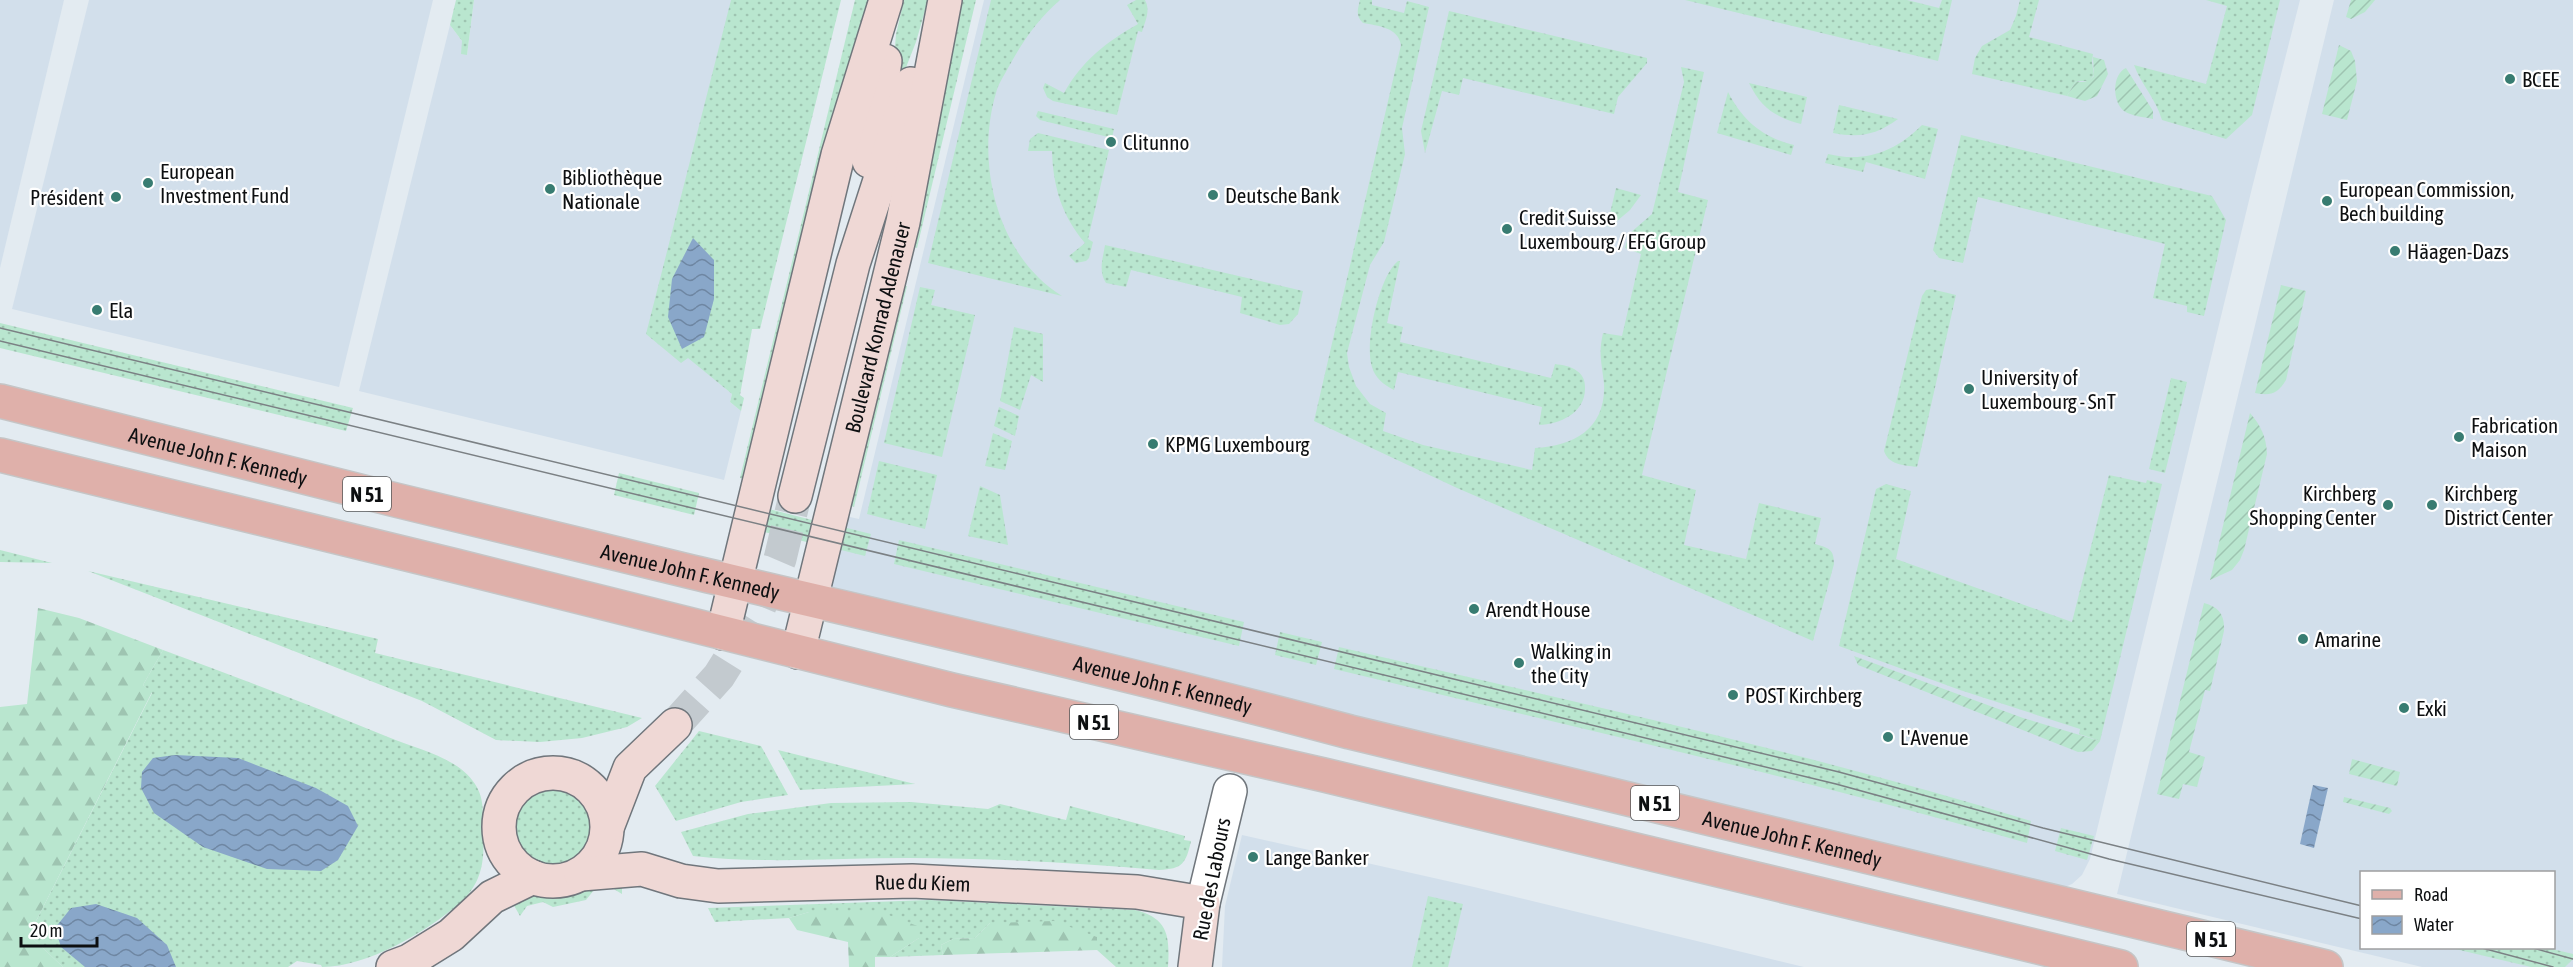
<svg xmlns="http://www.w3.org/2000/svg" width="2573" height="967" font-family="'Asap Condensed',sans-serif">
	<defs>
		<pattern id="grass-dots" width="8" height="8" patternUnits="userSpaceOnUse" patternTransform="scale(1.5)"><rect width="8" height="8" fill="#b9e6cf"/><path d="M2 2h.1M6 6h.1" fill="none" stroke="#9ec4b1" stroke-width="1.8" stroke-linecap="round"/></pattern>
		<pattern id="forest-firs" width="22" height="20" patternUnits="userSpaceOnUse" patternTransform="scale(1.5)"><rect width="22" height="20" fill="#b9e6cf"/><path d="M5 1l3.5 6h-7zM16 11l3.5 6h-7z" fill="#9ec4b1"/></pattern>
		<pattern id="garden-furrows" width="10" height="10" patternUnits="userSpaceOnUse" patternTransform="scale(1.5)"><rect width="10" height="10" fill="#b9e6cf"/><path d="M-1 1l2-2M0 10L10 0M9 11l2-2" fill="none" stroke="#9ec4b1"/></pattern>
		<pattern id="water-waves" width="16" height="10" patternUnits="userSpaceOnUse" patternTransform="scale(1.5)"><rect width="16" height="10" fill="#89a7c9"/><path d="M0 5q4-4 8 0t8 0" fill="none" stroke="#6e86a2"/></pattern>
	</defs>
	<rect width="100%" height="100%" fill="#e3ebf1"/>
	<g fill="#d2dfeb" fill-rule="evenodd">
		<path d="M 0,0 L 64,0 L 0,268 Z"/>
		<path d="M 89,0 L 433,0 L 339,387 L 12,309 Z"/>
		<path d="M 474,0 L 731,0 L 688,357 L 732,394 L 730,402 L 741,411 L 724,480 L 359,391 L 450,25 L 462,41 L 467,55 Z"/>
		<path d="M 984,0 L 2300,0 L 2252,188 L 2090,859 L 2082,875 L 2072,884 L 2058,890 L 811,599 L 832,513 L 859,519 Z"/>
		<path d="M 2334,0 L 2573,0 L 2573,967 L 2422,967 L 2117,894 ZM 2362,872 L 2554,872 L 2554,948 L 2362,948 Z"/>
		<path d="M 1242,835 L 1474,887 L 1804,967 L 1222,967 L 1225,906 Z"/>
	</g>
	<g fill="url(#grass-dots)">
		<path d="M 456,0 L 474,0 L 467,55 L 461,54 L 462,41 L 450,25 Z"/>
		<path d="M 731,0 L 841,0 L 760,329 L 752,329 L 740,395 L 744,398 L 741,411 L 730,402 L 732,394 L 688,358 L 681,363 L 646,334 Z"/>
		<path d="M 855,0 L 874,0 L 747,480 L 740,478 Z"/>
		<path d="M 904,0 L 928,0 L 916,42 L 903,75 L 893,71 L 896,34 Z"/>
		<path d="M 957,0 L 976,0 L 917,248 L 909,246 Z"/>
		<path d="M 991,0 L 1060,0 C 1037,20 1023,41 1008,68 C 1004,76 998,84 996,93 C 975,163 997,256 1062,296 L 928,263 Z"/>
		<path d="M 1136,0 L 1145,0 C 1151,11 1145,21 1142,32 L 1138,31 L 1117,115 L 1053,101 L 1047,97 L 1043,88 L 1045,83 L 1064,93 C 1082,61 1106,42 1138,24 L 1127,5 Z"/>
		<path d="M 1360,0 L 1372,0 L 1372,5 L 1404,13 L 1407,1 L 1429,7 L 1402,128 L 1405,154 L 1384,242 L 1370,265 L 1347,353 L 1349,367 L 1356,386 L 1370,404 L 1386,413 L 1383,431 L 1423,445 L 1532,470 L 1535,448 C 1575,446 1606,428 1604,384 C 1602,363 1598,355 1603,333 L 1622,336 L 1641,254 L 1625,248 L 1629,234 L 1652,214 L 1684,82 L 1681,67 L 1704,72 L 1678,192 L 1708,200 L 1642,475 L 1696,490 L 1684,545 L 1746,559 L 1759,503 L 1821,518 L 1815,544 C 1829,548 1834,549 1834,564 L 1813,641 L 1457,488 L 1314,421 L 1401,45 C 1398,27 1378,26 1363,23 C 1355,15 1358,9 1360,0 Z"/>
		<path d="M 1685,0 L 1907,0 L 1939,8 L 1942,0 L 1952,0 L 1938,61 Z"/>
		<path d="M 2020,0 L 2039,0 L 2029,37 L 2093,54 L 2092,62 L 2094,75 L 2089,81 L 2076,81 L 2067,96 L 1972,74 L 1975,58 L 1982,46 L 2010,30 L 2016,16 Z"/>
		<path d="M 2206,0 L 2280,0 L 2252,115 L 2226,139 L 2162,120 C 2156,99 2141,84 2134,65 L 2206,84 L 2227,6 Z"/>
		<path d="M 1449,11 L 1647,58 L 1647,63 L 1618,97 L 1614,114 L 1463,78 L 1459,95 L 1442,91 L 1425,153 L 1421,131 Z"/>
		<path d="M 1749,83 L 1807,97 L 1801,124 C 1775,117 1761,108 1749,83 Z"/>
		<path d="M 1728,92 C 1743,121 1762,137 1794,145 L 1791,155 L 1717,133 Z"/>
		<path d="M 1839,105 L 1898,119 C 1876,135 1860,138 1833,133 Z"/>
		<path d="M 1038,111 L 1114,129 L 1112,138 L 1040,120 L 1036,116 Z"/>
		<path d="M 1922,125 L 1938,129 L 1925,179 L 1866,162 L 1863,172 L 1825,163 L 1828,154 C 1865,163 1895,152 1922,125 Z"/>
		<path d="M 1038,133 L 1109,150 L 1088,239 L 1093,242 L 1089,258 L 1086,261 L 1076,263 L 1069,256 L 1085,243 C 1062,216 1053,187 1052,151 L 1028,151 L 1030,139 Z"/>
		<path d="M 1961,135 L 2212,196 L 2226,220 L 2204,316 L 2187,312 L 2187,306 L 2153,298 L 2165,244 L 1978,197 L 1963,263 L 1939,258 L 1933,250 Z"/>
		<path d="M 1616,188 L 1641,195 L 1630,210 L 1610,227 L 1607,226 Z"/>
		<path d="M 1105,245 L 1303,291 L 1298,314 L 1289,324 L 1280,325 L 1240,313 L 1242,297 L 1131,270 L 1126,287 L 1106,283 C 1098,271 1103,258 1105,245 Z"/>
		<path d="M 1398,261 L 1400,261 L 1387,323 L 1403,327 L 1400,342 L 1551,378 L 1555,364 C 1562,365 1571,366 1577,371 C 1583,375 1585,381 1585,387 C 1586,413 1560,424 1539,425 L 1542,407 L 1398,372 L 1394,390 C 1384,385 1375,378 1372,367 C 1364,344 1379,276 1398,261 Z"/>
		<path d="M 900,285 L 907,286 L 854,507 L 848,505 Z"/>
		<path d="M 920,287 L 935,290 L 931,305 L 975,315 L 942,457 L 884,443 Z"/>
		<path d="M 1931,289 L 1956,295 L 1917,467 C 1903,465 1889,465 1884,451 L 1922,296 L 1926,290 Z"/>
		<path d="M 0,323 L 353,408 L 346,431 L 0,348 Z"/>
		<path d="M 1014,327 L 1043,334 L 1043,382 L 1031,375 L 1020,410 L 1000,401 Z"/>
		<path d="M 2171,378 L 2187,382 L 2165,473 L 2149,469 Z"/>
		<path d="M 999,407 L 1019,416 L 1015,436 L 994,426 Z"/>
		<path d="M 993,433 L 1012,441 L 1005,470 L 985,466 Z"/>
		<path d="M 879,461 L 937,475 L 925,529 L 867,514 Z"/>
		<path d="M 619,473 L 699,493 L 694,515 L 614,495 Z"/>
		<path d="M 2109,475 L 2146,483 L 2147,480 L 2162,484 L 2100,741 L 2079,734 L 2080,729 L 1960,690 L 1839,646 L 1876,489 L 1886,484 L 1911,491 L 1896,559 L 2072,622 Z"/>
		<path d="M 980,486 L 1000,495 L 1008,545 L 968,536 Z"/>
		<path d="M 765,508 L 816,521 L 811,543 L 760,531 Z"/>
		<path d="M 843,527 L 871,534 L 865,556 L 837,549 Z"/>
		<path d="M 899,540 L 1244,622 L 1239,646 L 894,564 Z"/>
		<path d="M 0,550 L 52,563 L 0,562 Z"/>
		<path d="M 88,571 L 378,639 L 375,653 L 642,718 L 627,727 L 582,738 L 540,742 L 496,740 L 422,701 Z"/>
		<path d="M 1280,632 L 1322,642 L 1316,665 L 1275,655 Z"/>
		<path d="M 1339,647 C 1570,701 1803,751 2031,821 L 2027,843 C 1798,777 1565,725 1334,669 Z"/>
		<path d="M 163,650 C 239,678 314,706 388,737 C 416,749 458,757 475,784 C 486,800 482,820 483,837 C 485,863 480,885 460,903 C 426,932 367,967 322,967 L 321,965 L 297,961 L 288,967 L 63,967 L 29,935 L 152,693 L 143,685 Z"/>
		<path d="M 699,731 L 761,746 L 788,795 L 741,802 L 676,821 L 655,786 Z"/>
		<path d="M 778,750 L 915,784 L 800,790 Z"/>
		<circle cx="555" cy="825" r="41"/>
		<path d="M 911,802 L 988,809 L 1000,804 L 1066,820 L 1070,806 L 1185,836 L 1184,840 L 1191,841 C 1186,863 1183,869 1159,870 C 1076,863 992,858 908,858 C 836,858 764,864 693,856 L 681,832 L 748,814 L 831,803 Z"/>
		<path d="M 2061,828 L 2094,836 L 2087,860 L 2055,851 Z"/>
		<path d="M 622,880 L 622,894 L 612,888 L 594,890 L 586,900 L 553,907 L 543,902 L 527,906 L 520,916 L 512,902 L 536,894 L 563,895 L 594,884 Z"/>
		<path d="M 1428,896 L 1463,904 L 1448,967 L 1412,967 Z"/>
		<path d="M 929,900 L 1135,910 C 1168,918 1170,936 1168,967 L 1116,967 L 1097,950 L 1097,937 L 990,923 L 975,938 L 953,939 L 941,945 L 943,955 L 890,957 L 919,938 L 809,912 L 789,918 L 715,922 L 708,908 Z"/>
		<path d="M 2451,948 L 2548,948 L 2573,954 L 2573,959 L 2565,967 L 2531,967 Z"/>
	</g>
	<g fill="url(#forest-firs)">
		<path d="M 38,608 L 79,618 L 163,650 L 143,685 L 152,692 L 29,935 L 63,967 L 0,967 L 0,707 L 27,704 Z"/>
		<path d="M 878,911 L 920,927 L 919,938 L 890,957 L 875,957 L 875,967 L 849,967 L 848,942 L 797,930 L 789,918 L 809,912 Z"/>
		<path d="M 1054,921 L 1097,937 L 1097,950 L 943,955 L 941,945 L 953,939 L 975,938 L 990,923 Z"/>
	</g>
	<g fill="url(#garden-furrows)">
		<path d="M 2351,0 L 2375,0 L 2365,12 L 2351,19 L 2346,17 Z"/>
		<path d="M 2339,45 L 2351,51 L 2355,61 L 2357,81 L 2347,120 L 2322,114 Z"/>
		<path d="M 2093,57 L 2104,60 L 2108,74 L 2097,96 L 2085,101 L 2067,96 L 2076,81 C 2084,83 2088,82 2094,76 Z"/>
		<path d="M 2126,68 L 2153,111 L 2153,119 C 2144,117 2131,116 2124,111 C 2112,102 2112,74 2126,68 Z"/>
		<path d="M 2281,285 L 2306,291 L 2286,380 C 2278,394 2270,396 2255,393 Z"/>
		<path d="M 2250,413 C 2261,426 2266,436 2267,454 L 2244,550 L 2240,560 L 2232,570 L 2210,580 Z"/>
		<path d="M 2204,603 C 2219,607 2225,615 2224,631 L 2210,691 L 2205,690 L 2189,752 L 2205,757 L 2197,787 L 2183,784 L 2179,799 L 2157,794 Z"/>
		<path d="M 1854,656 L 2023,718 L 2100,741 L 2092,751 L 2078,752 L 1858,665 Z"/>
		<path d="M 2352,759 L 2400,772 L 2397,786 L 2349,774 Z"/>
		<path d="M 2344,797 L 2390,808 L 2392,811 L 2389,814 L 2343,802 Z"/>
	</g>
	<g fill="url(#water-waves)">
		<path d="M 693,238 L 714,260 L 714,299 L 704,337 L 682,349 L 668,317 L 672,279 Z"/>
		<path d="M 175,755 L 238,758 L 316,788 L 348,806 L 358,826 L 338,860 L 321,871 L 267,869 L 203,847 L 154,813 L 141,788 L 142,772 L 153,758 Z"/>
		<path d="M 2313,785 L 2328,788 L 2314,848 L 2300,844 Z"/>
		<path d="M 96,904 L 137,918 L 167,945 L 176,967 L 85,967 L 61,947 L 55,928 L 71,908 Z"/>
	</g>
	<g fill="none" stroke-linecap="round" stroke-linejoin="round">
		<path stroke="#c3cacf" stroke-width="33" stroke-dasharray="33 16" stroke-linecap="butt" d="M 675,725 L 719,676 L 754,620 L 780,559 L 795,496"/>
		<g stroke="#70767c" stroke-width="36">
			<path id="tertiary" d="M 1203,903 L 1230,791"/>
		</g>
		<g stroke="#70767c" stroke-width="36">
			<g id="secondary">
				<path d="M 869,161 L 885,61"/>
				<path d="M 795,496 L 853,264 L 911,84"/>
				<path d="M 723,633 L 838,155 L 886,0"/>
				<path id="s1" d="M 798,652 L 903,222 L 945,0"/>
				<circle cx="553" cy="827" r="54"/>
				<path d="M 608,825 L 630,768 L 675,725"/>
				<path id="s2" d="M 581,874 L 642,869 L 681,881 L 718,886 L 912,881 L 1137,892 L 1203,903 L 1195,967"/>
				<path d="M 393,967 L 409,961 L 451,935 L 492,897 L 533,877"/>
			</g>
		</g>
		<g stroke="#c5c5c6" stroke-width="36">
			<g id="primary">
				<path id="s3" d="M 0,401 C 230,459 461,517 692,572 C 912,624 1132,674 1350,732 L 2326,967"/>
				<path d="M 0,455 L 456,566 L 952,690 L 1324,775 L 2121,967"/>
			</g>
		</g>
		<use href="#tertiary" stroke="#fff" stroke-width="33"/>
		<use href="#secondary" stroke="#efd8d5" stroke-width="33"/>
		<use href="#primary" stroke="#dfb0aa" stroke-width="33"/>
		<g stroke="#7b8084" stroke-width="1.5">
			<path d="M 0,328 L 1839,772 L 2043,828 L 2362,906"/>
			<path d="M 0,341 L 1836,784 L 2109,859 L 2362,919"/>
			<path d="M 2482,948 L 2553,967"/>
			<path d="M 2533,948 L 2573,959"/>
		</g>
	</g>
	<g fill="#387c71" stroke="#fff" stroke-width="2">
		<circle cx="2510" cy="79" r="6"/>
		<circle cx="1111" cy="142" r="6"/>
		<circle cx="148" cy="183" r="6"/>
		<circle cx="550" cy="189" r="6"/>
		<circle cx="1213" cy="195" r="6"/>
		<circle cx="116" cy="197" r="6"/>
		<circle cx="2327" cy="201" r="6"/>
		<circle cx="1507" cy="229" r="6"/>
		<circle cx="2395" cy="251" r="6"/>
		<circle cx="97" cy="310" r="6"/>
		<circle cx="1969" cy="389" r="6"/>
		<circle cx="2459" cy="437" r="6"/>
		<circle cx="1153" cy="444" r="6"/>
		<circle cx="2388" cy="505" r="6"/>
		<circle cx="2432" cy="505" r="6"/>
		<circle cx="1474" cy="609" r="6"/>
		<circle cx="2303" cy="639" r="6"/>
		<circle cx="1519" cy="663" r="6"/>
		<circle cx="1733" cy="695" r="6"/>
		<circle cx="2404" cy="708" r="6"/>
		<circle cx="1888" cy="737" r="6"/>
		<circle cx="1253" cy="857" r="6"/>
	</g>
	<g text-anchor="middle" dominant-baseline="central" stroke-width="4.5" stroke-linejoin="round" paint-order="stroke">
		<g fill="#fff" stroke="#565758" stroke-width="1.5">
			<rect x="343" y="477" width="48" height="34" rx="4.5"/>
			<rect x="1070" y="705" width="48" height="34" rx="4.5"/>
			<rect x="1631" y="786" width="48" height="34" rx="4.5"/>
			<rect x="2187" y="922" width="48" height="34" rx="4.5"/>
		</g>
		<g font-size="20" font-weight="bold" fill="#0d0f11">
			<text x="367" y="494">N 51</text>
			<text x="1094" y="722">N 51</text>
			<text x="1655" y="803">N 51</text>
			<text x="2211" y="939">N 51</text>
		</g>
		<g font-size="21" fill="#0d0f11" stroke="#fff" text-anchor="start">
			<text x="2522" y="79">BCEE</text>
			<text x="1123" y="142">Clitunno</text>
			<text x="160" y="171">European<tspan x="160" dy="24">Investment Fund</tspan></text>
			<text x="562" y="177">Bibliothèque<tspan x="562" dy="24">Nationale</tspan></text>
			<text x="2339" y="189">European Commission,<tspan x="2339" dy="24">Bech building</tspan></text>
			<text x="1225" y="195">Deutsche Bank</text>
			<text x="104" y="197" text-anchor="end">Président</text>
			<text x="1519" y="217">Credit Suisse<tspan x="1519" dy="24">Luxembourg / EFG Group</tspan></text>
			<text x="2407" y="251">Häagen-Dazs</text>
			<text x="109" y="310">Ela</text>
			<text x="1981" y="377">University of<tspan x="1981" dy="24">Luxembourg - SnT</tspan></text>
			<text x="2471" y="425">Fabrication<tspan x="2471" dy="24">Maison</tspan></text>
			<text x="1165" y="444">KPMG Luxembourg</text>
			<text x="2376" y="493" text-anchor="end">Kirchberg<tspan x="2376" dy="24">Shopping Center</tspan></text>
			<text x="2444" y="493">Kirchberg<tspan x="2444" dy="24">District Center</tspan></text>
			<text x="1486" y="609">Arendt House</text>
			<text x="2315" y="639">Amarine</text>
			<text x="1531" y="651">Walking in<tspan x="1531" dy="24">the City</tspan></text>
			<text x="1745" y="695">POST Kirchberg</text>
			<text x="2416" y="708">Exki</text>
			<text x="1900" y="737">L'Avenue</text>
			<text x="1265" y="857">Lange Banker</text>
		</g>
		<g font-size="21" fill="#0d0f11" stroke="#fff">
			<text stroke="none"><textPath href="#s1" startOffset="334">Boulevard Konrad Adenauer</textPath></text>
			<text stroke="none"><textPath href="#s3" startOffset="225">Avenue John F. Kennedy</textPath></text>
			<text stroke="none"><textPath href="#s3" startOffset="711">Avenue John F. Kennedy</textPath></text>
			<text stroke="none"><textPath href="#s3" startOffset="1197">Avenue John F. Kennedy</textPath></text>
			<text stroke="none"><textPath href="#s3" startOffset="1845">Avenue John F. Kennedy</textPath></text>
			<text transform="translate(1211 879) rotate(-79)">Rue des Labours</text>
			<text stroke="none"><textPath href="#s2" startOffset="344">Rue du Kiem</textPath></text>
		</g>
	</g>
	<rect x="2360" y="871" width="195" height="78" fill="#ffffff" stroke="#9e9fa0" stroke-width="1.5"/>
	<rect x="2372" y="890" width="30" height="9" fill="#dfb0aa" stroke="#9e9fa0" stroke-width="1.5"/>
	<text x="2414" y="901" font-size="18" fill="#0d0f11">Road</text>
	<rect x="2372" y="916" width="30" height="18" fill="url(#water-waves)" stroke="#9e9fa0" stroke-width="1.5"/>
	<text x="2414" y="931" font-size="18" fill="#0d0f11">Water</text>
	<path d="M21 937v9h76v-9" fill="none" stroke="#0d0f11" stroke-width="3"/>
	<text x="30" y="937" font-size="18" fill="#0d0f11" stroke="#ffffff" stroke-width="4.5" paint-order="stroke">20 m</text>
</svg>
